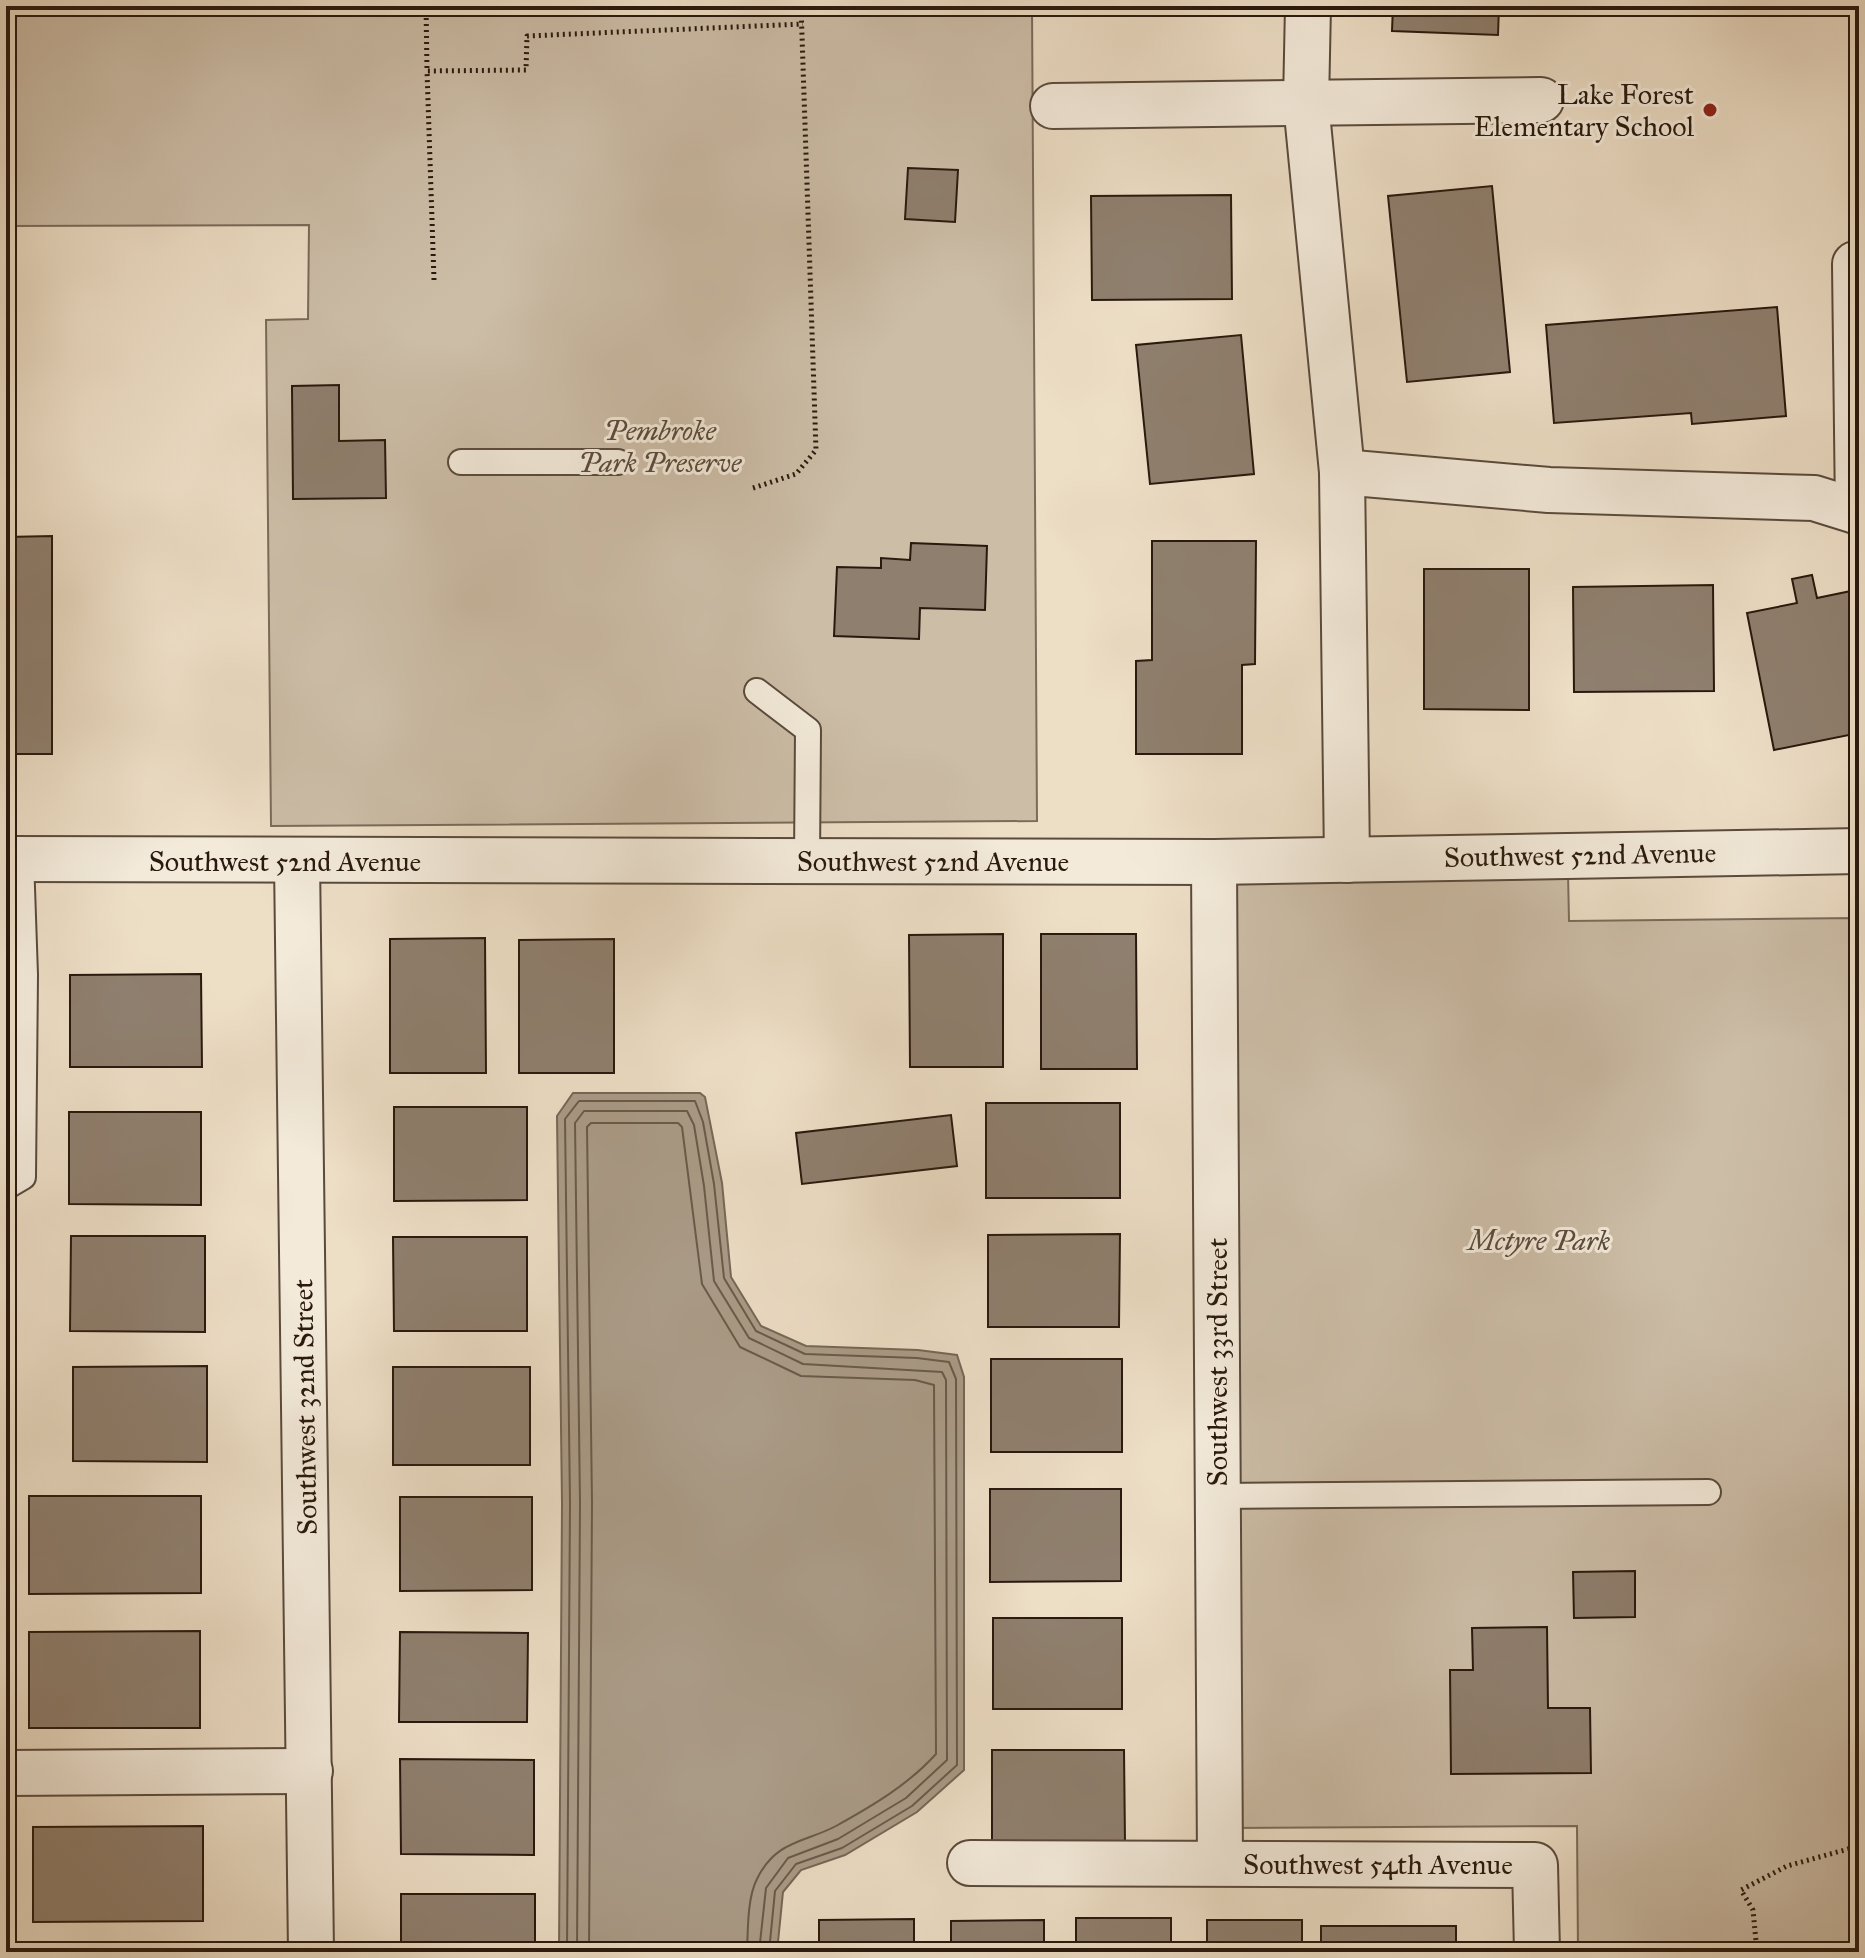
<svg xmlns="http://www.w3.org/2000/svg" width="1865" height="1958" font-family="'IM FELL Great Primer',serif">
	<rect width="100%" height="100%" fill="#eddec6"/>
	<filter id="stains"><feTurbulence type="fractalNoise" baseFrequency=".0025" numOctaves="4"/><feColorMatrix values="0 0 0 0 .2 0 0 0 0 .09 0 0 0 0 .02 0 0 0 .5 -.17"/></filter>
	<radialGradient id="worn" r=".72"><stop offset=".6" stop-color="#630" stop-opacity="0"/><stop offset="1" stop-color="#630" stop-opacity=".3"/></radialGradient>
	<g fill="#ccbda7" stroke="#7a6b5a" stroke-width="2">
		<path d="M 6,6 L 1032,6 L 1037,821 L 271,826 L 266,320 L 308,319 L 309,225 L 6,226 Z"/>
		<path d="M 1568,872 L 1569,921 L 1859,918 L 1859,1952 L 1578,1952 L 1577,1826 L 1225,1828 L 1217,877 Z"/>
	</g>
	<path fill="#aa9b87" stroke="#766757" stroke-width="2" d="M 573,1093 L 700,1093 L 705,1097 L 722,1183 L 731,1277 L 761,1326 L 806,1346 L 918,1350 L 957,1355 L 964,1377 L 964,1770 L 917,1812 L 845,1855 L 801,1870 L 783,1892 L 777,1952 L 559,1952 L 562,1503 L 557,1116 Z"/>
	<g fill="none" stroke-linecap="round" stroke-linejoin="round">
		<g stroke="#6a5a4a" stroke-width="2">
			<path d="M 567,1952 L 570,1503 L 565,1119 L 579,1101 L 695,1101 L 703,1122 L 714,1184 L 724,1278 L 756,1331 L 805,1354 L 917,1358 L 949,1362 L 956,1379 L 957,1765 L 912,1806 L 842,1848 L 796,1864 L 775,1891 L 769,1952"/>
			<path d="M 577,1952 L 580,1503 L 575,1123 L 584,1111 L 687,1111 L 694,1125 L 704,1186 L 714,1281 L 749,1338 L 803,1364 L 942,1372 L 946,1380 L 947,1760 L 906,1798 L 838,1839 L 788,1858 L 766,1888 L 759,1952"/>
			<path d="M 589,1952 L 592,1503 L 587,1127 L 591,1123 L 678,1123 L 682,1127 L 702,1284 L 740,1347 L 801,1376 L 915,1380 L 934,1385 L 936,1754 C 908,1785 872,1806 836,1826 C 804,1843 776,1840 757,1879 C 747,1898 748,1931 747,1952"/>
		</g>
	</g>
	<g fill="#8f7f6e" stroke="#29190e" stroke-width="2">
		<path d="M 1393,6 L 1499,6 L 1498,35 L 1392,31 Z"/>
		<path d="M 908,168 L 958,170 L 955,222 L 905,219 Z"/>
		<path d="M 1492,186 L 1510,372 L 1407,382 L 1388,196 Z"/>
		<path d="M 1231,195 L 1232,299 L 1092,300 L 1091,196 Z"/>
		<path d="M 1777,307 L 1786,416 L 1692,424 L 1691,413 L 1554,423 L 1546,325 Z"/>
		<path d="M 1241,335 L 1254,474 L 1150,484 L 1136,345 Z"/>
		<path d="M 339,385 L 339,441 L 385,440 L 386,498 L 293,499 L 292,386 Z"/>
		<path d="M 52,536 L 52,754 L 6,754 L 6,537 Z"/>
		<path d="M 1152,541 L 1256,541 L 1255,664 L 1242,665 L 1242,754 L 1136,754 L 1136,661 L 1152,660 Z"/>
		<path d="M 911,543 L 987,546 L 985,610 L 920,608 L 919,639 L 834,636 L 837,567 L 881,568 L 881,558 L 910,560 Z"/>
		<path d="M 1424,569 L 1529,569 L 1529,710 L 1424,709 Z"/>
		<path d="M 1812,575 L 1817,598 L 1851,591 L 1859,634 L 1859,733 L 1774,750 L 1747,613 L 1797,603 L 1792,579 Z"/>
		<path d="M 1713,585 L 1714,691 L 1574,692 L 1573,587 Z"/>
		<path d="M 1003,934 L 1003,1067 L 910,1067 L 909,935 Z"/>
		<path d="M 1041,934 L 1136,934 L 1137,1069 L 1041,1069 Z"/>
		<path d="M 485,938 L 486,1073 L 390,1073 L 390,939 Z"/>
		<path d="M 614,939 L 614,1073 L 519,1073 L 519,940 Z"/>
		<path d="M 201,974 L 202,1067 L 70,1067 L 70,975 Z"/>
		<path d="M 6,1039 L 12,1039 L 10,1161 L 6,1161 Z"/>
		<rect x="986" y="1103" width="134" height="95"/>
		<path d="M 394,1107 L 527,1107 L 527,1200 L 394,1201 Z"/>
		<path d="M 69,1112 L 201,1112 L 201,1205 L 69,1204 Z"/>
		<path d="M 951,1115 L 957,1166 L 802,1184 L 796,1133 Z"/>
		<path d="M 1120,1234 L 1119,1327 L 988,1327 L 988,1235 Z"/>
		<path d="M 71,1236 L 205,1236 L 205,1332 L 70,1331 Z"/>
		<path d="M 393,1237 L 527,1237 L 527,1331 L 394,1331 Z"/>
		<rect x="991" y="1359" width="131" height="93"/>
		<path d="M 207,1366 L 207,1462 L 73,1461 L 73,1367 Z"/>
		<rect x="393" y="1367" width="137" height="98"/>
		<path d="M 990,1489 L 1121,1489 L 1121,1581 L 990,1582 Z"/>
		<path d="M 29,1496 L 201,1496 L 201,1593 L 29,1594 Z"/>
		<path d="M 400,1497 L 532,1497 L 532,1590 L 400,1591 Z"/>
		<path d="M 1635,1571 L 1635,1617 L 1574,1618 L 1573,1572 Z"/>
		<rect x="993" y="1618" width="129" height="91"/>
		<path d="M 1547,1627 L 1548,1708 L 1590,1708 L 1591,1773 L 1451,1774 L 1450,1670 L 1473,1670 L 1472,1628 Z"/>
		<path d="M 200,1631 L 200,1728 L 29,1728 L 29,1632 Z"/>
		<path d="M 400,1632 L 528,1633 L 527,1722 L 399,1722 Z"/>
		<path d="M 992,1750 L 1124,1750 L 1125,1843 L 992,1844 Z"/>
		<path d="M 400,1759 L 534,1760 L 534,1855 L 401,1854 Z"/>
		<path d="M 203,1826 L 203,1921 L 33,1922 L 33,1827 Z"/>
		<rect x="401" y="1894" width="134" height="58"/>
		<rect x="1076" y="1918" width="95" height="34"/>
		<path d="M 914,1919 L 914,1952 L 819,1952 L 819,1920 Z"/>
		<path d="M 1044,1920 L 1044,1952 L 951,1952 L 951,1921 Z"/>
		<rect x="1207" y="1920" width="95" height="32"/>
		<rect x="1321" y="1926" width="135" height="26"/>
		<rect x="34" y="1951" width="171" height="1"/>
	</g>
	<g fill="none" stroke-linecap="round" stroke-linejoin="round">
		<g stroke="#5a4a3c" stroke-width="28">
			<g id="service">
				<path d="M 461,462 L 618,462"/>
				<path d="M 757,691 L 808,730 L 807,861"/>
				<path d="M 6,1187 L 23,1177 L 25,975 L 21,859"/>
				<path d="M 1218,1496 L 1708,1492"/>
			</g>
		</g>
		<g stroke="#5a4a3c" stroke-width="48">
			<g id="minor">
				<path d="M 1308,6 L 1306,103 L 1342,472 L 1347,860"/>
				<path d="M 1053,106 L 1541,100"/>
				<path d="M 1855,264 L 1858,512"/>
				<path d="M 1342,472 L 1549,490 L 1814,498 L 1859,512"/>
				<path d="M 297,861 L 311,1952"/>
				<path d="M 1214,862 L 1220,1862"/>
				<path d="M 6,1773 L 310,1771"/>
				<path d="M 970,1863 L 1535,1865 L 1537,1952"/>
			</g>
		</g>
		<g stroke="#5a4a3c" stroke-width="48">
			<path id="tertiary" d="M 6,859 L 1214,862 L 1859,851"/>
		</g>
		<g stroke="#29190e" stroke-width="5" stroke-dasharray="2 4" stroke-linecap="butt">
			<path d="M 426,6 L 427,71"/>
			<path d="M 434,280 L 427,71 L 526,70 L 527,36 L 803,24"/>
			<path d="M 753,488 L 796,474 L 816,450 L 801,6"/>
			<path d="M 1757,1952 L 1753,1910 L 1741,1890 L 1787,1866 L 1859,1846"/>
		</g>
		<use href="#service" stroke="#f3eada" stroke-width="24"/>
		<use href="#minor" stroke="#f3eada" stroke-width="44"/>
		<use href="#tertiary" stroke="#f3eada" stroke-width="44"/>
	</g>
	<circle fill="#8f2418" stroke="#f3eada" stroke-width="3" cx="1710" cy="110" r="8"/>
	<g text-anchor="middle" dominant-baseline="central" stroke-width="6" stroke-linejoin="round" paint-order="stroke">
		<g font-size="28" fill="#29190e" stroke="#f3eada" text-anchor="end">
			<text x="1694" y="94">Lake Forest<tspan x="1694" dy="32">Elementary School</tspan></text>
		</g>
		<g font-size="28" font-style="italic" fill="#5a4a3c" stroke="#f3eada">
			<text x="660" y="430">Pembroke<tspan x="660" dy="32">Park Preserve</tspan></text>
			<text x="1539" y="1240">Mctyre Park</text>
		</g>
		<g font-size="28" fill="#29190e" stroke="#f3eada">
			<text transform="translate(1580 855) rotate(-1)">Southwest 52nd Avenue</text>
			<text x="285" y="861">Southwest 52nd Avenue</text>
			<text x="933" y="861">Southwest 52nd Avenue</text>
			<text transform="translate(1217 1362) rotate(-90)">Southwest 33rd Street</text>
			<text transform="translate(305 1407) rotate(-91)">Southwest 32nd Street</text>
			<text x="1378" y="1864">Southwest 54th Avenue</text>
		</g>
	</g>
	<rect width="1865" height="1958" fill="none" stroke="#eddec6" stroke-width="32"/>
	<rect x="8" y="8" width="1849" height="1942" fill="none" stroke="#29190e" stroke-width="4"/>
	<rect x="16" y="16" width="1833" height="1926" fill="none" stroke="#29190e" stroke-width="2"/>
	<rect width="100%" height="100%" filter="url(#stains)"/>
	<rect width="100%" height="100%" fill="url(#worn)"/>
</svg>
